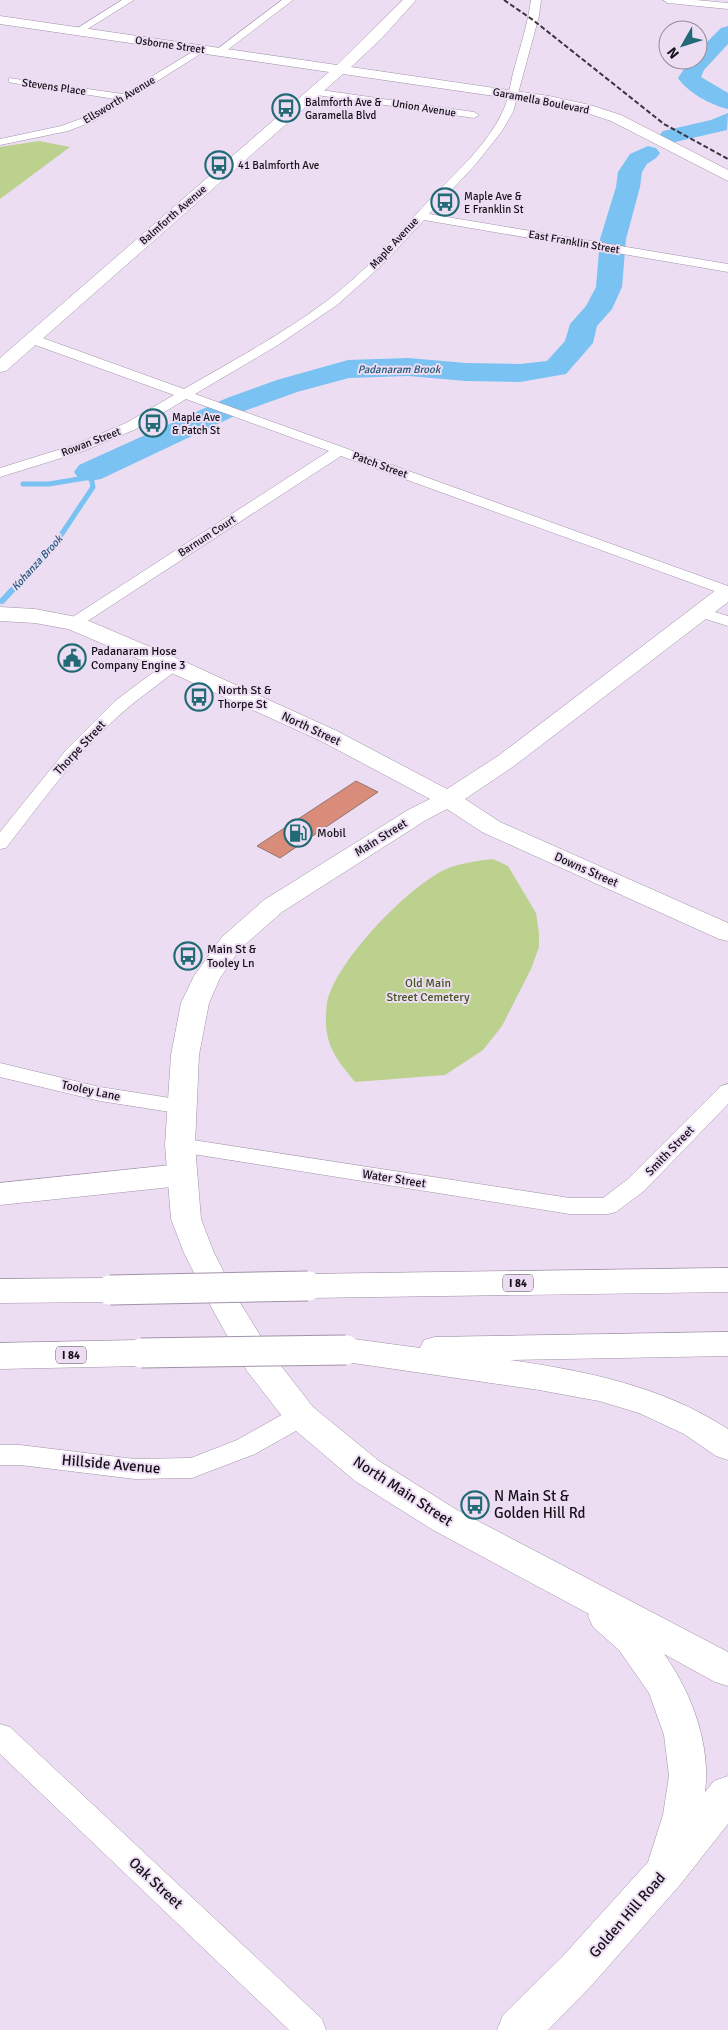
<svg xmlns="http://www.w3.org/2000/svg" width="728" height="2030" font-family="Signika,sans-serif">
	<rect width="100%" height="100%" fill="#ecddf3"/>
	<g fill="#bcd18d">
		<path d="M 39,141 L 70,147 L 0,199 L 0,147 Z"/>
		<path d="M 493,859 L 508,866 L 536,913 L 539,933 L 539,947 L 531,969 L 502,1026 L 483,1050 L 445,1075 L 355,1082 C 343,1067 330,1053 327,1033 C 325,1025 326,1011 327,1003 C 335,962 407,888 444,870 C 460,863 476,861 493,859 Z"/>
	</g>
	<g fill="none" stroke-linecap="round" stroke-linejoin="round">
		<g stroke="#79c2f2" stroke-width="5">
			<path d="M 23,484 L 49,484 L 85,478 L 90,472"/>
			<path d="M 57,541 L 93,487 L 90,472"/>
		</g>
		<path stroke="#79c2f2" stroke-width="6" d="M 2,601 L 59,540"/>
		<g fill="#79c2f2" fill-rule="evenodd">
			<path d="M 728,26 L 728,44 L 704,70 L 701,77 L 728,93 L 728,109 C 711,105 688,93 678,78 L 690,60 L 698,60 L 698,51 L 721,28 Z"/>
			<path d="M 728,113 L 727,130 L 671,143 L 663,141 L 659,136 L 663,131 L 711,120 Z"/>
			<path d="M 648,146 L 656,148 L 660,153 L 656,158 L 647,164 L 642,172 L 640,187 L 626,239 L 622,287 L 612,309 L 597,326 L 593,343 L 566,374 L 520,382 L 466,381 L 408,376 L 349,378 L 297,392 L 247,410 L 101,479 L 90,481 L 79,479 L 74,472 L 79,465 L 227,398 L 277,380 L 348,360 L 408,358 L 466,363 L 520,364 L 547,361 L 565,341 L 570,324 L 586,306 L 596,287 L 600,239 L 616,187 L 618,172 L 630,154 Z"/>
		</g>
	</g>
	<path fill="#da8c7a" stroke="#907770" d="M 356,781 L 378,792 L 280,858 L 257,846 Z"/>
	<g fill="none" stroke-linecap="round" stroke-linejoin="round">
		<g stroke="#a193a7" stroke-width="1">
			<g id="street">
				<path d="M 122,0 L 134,0 L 81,33 L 78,34 L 73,31 Z"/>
				<path d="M 282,0 L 293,0 L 222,54 L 216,54 L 216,50 Z"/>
				<path d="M 531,0 L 541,0 L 539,16 L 513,112 L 502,131 L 475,165 L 429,214 L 728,264 L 728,272 L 424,220 L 382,265 L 337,305 L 278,345 L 195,394 L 728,586 L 728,596 L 341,456 L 80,626 L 68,626 L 66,623 L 68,620 L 329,451 L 186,399 L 136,429 L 84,451 L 0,477 L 0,468 L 74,445 L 126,423 L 174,395 L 27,342 L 26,339 L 27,336 L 37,336 L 184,389 C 232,361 283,334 328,300 C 368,270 401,230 435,194 C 459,170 487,144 502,113 C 510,98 510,81 515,66 C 521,44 528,23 531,0 Z"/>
				<path d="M 663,0 L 696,0 L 728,3 L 728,9 L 668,3 Z"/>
				<path d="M 202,46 L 205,47 L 205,51 L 94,121 L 68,131 L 0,145 L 0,139 L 61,126 L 86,117 L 115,99 L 13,83 L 9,82 L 9,78 L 123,94 Z"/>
				<path d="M 314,89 L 474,112 L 479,115 L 474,118 L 310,94 L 309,92 Z"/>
				<path d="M 702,608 L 728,616 L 728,626 L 696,616 L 694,613 L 696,610 Z"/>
				<path d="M 173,660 L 179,662 L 181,665 L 179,668 C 156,687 131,703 110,724 C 71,761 39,805 6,848 L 0,849 L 0,832 L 66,750 L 115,701 L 167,662 Z"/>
				<path d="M 0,1063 L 100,1087 L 183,1100 L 190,1102 L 193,1107 L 190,1112 L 183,1114 L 100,1101 L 0,1077 Z"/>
				<path d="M 728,1084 L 728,1104 L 644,1191 L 616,1212 L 608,1214 L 570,1214 L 180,1152 L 172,1150 L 169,1145 L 172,1140 L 180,1138 L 570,1198 L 603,1198 L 628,1179 L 721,1086 Z"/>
				<path d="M 301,1406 L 310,1409 L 313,1416 L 310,1423 L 255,1454 L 192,1478 L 135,1479 L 20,1465 L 0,1465 L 0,1445 L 20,1445 L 135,1459 L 191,1458 L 237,1440 L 292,1409 Z"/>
				<path d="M 0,1724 L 10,1727 L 322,2019 L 326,2030 L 289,2030 L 0,1754 Z"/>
			</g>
		</g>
		<g stroke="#a193a7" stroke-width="1">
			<g id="secondary">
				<path d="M 403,0 L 416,0 L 382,38 L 351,67 L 549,96 L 590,105 L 621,115 L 728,170 L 728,181 L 611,121 L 581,111 L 549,104 L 343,74 L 6,371 L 0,372 L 0,358 L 329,72 L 0,24 L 0,16 L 337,65 Z"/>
				<path d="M 728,586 L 728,602 L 514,766 L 465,799 L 500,822 L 728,923 L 728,941 L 719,939 L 482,832 L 447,809 L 426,820 L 282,912 L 240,949 L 220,978 L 209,1003 L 199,1055 L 195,1145 L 201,1219 L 214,1253 L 239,1301 L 271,1353 L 313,1407 L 379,1461 L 457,1510 L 728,1652 L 728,1686 L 715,1682 L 664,1654 C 692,1693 711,1745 705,1792 L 714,1781 L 728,1776 L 728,1824 L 679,1886 L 592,1985 L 548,2030 L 497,2030 L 503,2015 L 562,1957 L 648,1862 L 663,1815 L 669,1776 L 664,1735 L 649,1693 L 619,1650 L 593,1627 L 588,1616 L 589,1614 L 433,1530 L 355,1481 L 289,1425 L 247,1371 L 215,1314 L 184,1253 L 171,1219 L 165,1145 L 171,1055 L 181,1003 L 194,976 L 222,937 L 264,900 L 408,810 L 430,799 L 321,741 L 165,670 L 68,629 L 35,623 L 0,621 L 0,607 L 35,609 L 82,618 L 181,660 L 337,731 L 447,789 L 498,756 L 720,587 Z"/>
			</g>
		</g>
		<g stroke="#a193a7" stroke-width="1">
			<g id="highway">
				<path d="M 181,1164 L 192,1168 L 196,1175 L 192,1182 L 181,1186 L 0,1205 L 0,1183 Z"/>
				<path d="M 728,1268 L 728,1292 L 308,1298 L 297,1294 L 292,1286 L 297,1278 L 308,1274 Z"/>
				<path d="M 110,1278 L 121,1282 L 126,1290 L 121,1298 L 110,1302 L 0,1303 L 0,1279 Z"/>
				<path d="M 728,1332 L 728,1356 L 510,1360 C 586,1371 662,1386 728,1429 L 728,1460 L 716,1456 L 684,1434 L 639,1413 L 599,1401 L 539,1390 L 346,1362 L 335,1359 L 330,1350 L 335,1341 L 346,1338 L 420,1348 L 424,1340 L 435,1337 Z"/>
				<path d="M 141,1340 L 152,1344 L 157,1353 L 152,1362 L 141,1366 L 0,1369 L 0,1343 Z"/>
			</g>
		</g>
		<use href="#street" fill="#fff" fill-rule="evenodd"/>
		<use href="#secondary" fill="#fff" fill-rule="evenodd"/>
		<use href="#highway" fill="#fff" fill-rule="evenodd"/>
		<path stroke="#3b343e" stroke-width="2" stroke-dasharray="5 2.5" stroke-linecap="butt" d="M 504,0 L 533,20 L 664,124 L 728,159"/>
		<g stroke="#a193a7" stroke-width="31" stroke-linecap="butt">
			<g id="highway-bridge">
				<path d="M 110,1290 L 308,1286"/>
				<path d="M 141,1353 L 346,1350"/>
			</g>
		</g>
		<use href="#highway-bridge" stroke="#fff" stroke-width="29"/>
	</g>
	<defs>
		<g id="bus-ring" transform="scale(1.4375)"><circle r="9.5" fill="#ecddf3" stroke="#216a76" stroke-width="1.5"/><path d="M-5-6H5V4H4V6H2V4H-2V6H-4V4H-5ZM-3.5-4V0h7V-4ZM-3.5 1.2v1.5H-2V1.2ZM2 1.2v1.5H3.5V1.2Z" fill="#216a76"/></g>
		<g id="civic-ring" transform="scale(1.4375)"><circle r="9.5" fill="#ecddf3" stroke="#216a76" stroke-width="1.5"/><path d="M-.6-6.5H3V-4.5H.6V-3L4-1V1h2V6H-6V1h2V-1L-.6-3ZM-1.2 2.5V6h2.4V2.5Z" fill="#216a76"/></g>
		<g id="fuel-ring" transform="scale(1.4375)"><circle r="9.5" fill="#ecddf3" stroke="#216a76" stroke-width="1.5"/><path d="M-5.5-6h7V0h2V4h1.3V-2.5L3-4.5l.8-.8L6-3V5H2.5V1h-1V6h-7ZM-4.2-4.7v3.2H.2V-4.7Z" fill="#216a76"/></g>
	</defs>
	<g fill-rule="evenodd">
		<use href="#bus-ring" x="286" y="108"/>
		<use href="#bus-ring" x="219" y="165"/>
		<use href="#bus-ring" x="445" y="202"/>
		<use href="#bus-ring" x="153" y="423"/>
		<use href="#civic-ring" x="72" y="658"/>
		<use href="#bus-ring" x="199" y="697"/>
		<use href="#fuel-ring" x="298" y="833"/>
		<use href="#bus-ring" x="188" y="956"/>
		<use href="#bus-ring" x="475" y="1505"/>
	</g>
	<g text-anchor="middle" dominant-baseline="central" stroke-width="4" stroke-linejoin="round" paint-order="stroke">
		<g font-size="11" fill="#151017" stroke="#ecddf3">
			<text transform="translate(170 45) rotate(8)">Osborne Street</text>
			<text transform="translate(54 87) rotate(8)">Stevens Place</text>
			<text transform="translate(119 100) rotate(-31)">Ellsworth Avenue</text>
			<text transform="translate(541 101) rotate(11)">Garamella Boulevard</text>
			<text transform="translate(424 108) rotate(9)">Union Avenue</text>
			<text transform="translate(173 215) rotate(-41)">Balmforth Avenue</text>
			<text transform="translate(574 242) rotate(10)">East Franklin Street</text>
			<text transform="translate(394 243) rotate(-47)">Maple Avenue</text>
			<text transform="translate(91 442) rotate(-21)">Rowan Street</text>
			<text transform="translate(380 465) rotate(20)">Patch Street</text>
			<text transform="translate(207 536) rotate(-33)">Barnum Court</text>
		</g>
		<g font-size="11" fill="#151017" stroke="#ecddf3" text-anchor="start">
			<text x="305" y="102">Balmforth Ave &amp;<tspan x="305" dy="13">Garamella Blvd</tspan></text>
			<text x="238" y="165">41 Balmforth Ave</text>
			<text x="464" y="196">Maple Ave &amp;<tspan x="464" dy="13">E Franklin St</tspan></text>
			<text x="172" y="417">Maple Ave<tspan x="172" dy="13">&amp; Patch St</tspan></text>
		</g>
		<g font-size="11" font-style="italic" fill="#1f5676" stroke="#ecddf3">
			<text x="399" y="369">Padanaram Brook</text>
			<text transform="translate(37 563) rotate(-48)">Kohanza Brook</text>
		</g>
		<g fill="#ecddf3" stroke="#564e59" stroke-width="1">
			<rect x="503" y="1274.5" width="30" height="17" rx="4"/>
			<rect x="56" y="1346.5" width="30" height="17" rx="4"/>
		</g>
		<g font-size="11" font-weight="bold" fill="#151017">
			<text x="518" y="1283">I 84</text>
			<text x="71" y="1355">I 84</text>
		</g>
		<g font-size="12" fill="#151017" stroke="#ecddf3" text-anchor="start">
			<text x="91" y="651">Padanaram Hose<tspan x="91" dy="14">Company Engine 3</tspan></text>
			<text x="218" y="690">North St &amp;<tspan x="218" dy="14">Thorpe St</tspan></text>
			<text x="317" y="833">Mobil</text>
			<text x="207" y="949">Main St &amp;<tspan x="207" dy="14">Tooley Ln</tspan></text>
		</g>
		<g font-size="12" fill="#151017" stroke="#ecddf3">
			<text transform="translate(311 729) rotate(25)">North Street</text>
			<text transform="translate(80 748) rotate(-47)">Thorpe Street</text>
			<text transform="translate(381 838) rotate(-32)">Main Street</text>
			<text transform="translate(586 870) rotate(24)">Downs Street</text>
			<text transform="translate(91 1091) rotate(12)">Tooley Lane</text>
			<text transform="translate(670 1151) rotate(-46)">Smith Street</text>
			<text transform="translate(394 1179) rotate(9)">Water Street</text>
		</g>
		<g font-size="12" fill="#45531f" stroke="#ecddf3">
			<text x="428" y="983">Old Main<tspan x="428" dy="14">Street Cemetery</tspan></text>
		</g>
		<g font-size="15" fill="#151017" stroke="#ecddf3">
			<text transform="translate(111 1464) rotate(5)">Hillside Avenue</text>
			<text transform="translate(403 1491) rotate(33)">North Main Street</text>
			<text transform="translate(156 1883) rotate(43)">Oak Street</text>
			<text transform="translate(627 1915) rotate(-49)">Golden Hill Road</text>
		</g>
		<g font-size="15" fill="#151017" stroke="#ecddf3" text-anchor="start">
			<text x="494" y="1496">N Main St &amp;<tspan x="494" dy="17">Golden Hill Rd</tspan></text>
		</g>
	</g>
	<g transform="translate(683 45) rotate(231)"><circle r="24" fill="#ecddf3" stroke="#968b9b"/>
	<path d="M0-4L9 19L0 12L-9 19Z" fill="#216a76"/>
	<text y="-8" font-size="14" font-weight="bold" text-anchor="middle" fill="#151017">N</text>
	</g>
</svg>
